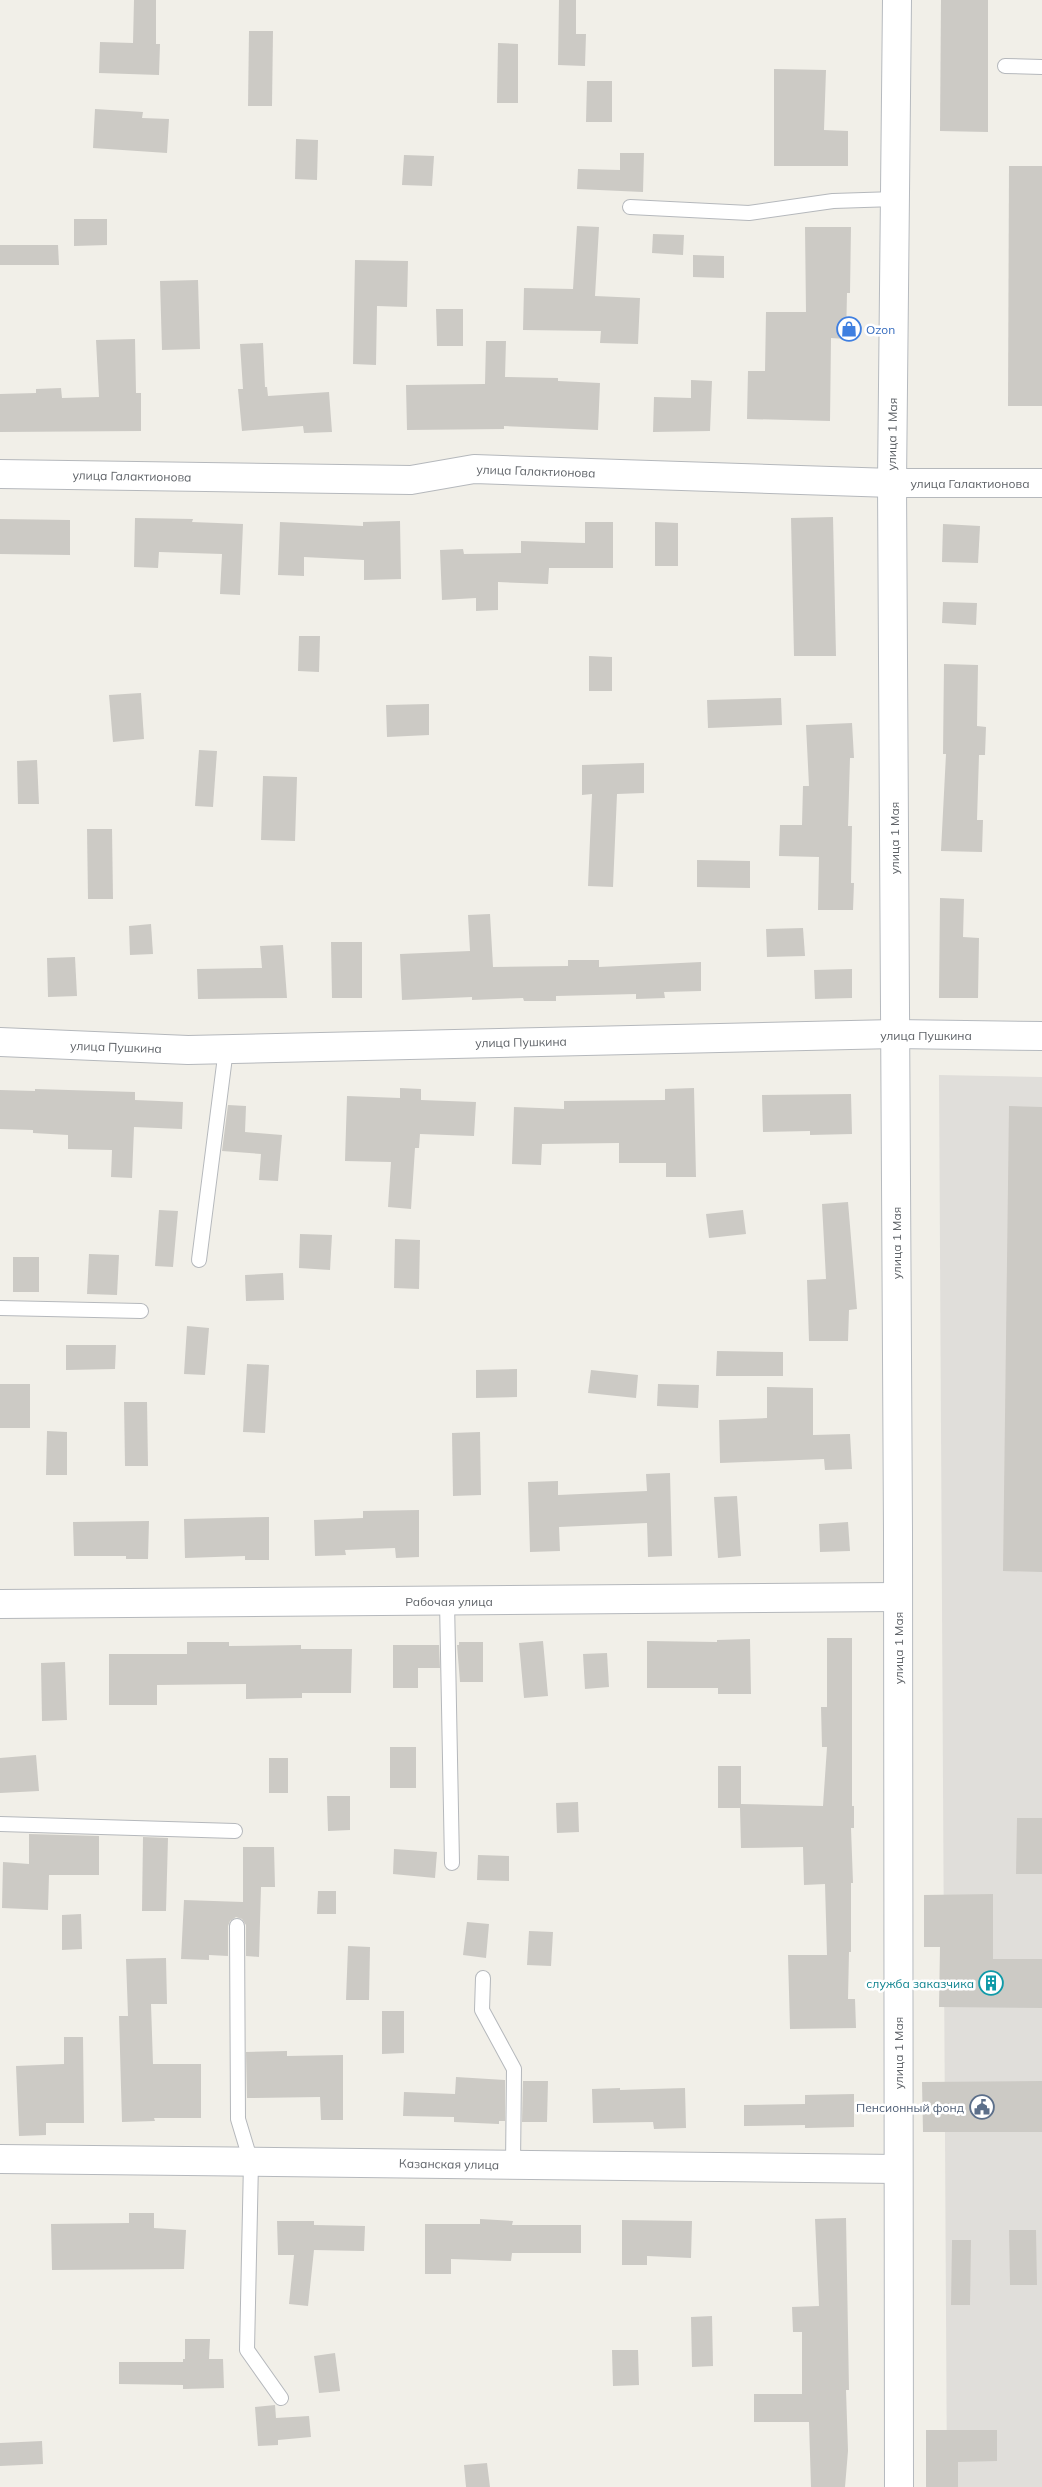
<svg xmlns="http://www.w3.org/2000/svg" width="1042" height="2487" font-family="Mulish,sans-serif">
	<rect width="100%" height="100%" fill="#f1efe8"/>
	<path fill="#e0deda" d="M 939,1075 L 1042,1077 L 1042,2487 L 947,2487 Z"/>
	<g fill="#cccac5">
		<path d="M 134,0 L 156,0 L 156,44 L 160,44 L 159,75 L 99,73 L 100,42 L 133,43 Z"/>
		<path d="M 559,0 L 576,0 L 576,34 L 586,34 L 585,66 L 558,65 Z"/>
		<path d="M 941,0 L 988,0 L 988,132 L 940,131 Z"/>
		<path d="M 249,31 L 273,31 L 272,106 L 248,106 Z"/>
		<path d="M 498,43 L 518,44 L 518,103 L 497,103 Z"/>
		<path d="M 774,69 L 826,70 L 824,130 L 848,131 L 848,166 L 774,166 Z"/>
		<path d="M 587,81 L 612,81 L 612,122 L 586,122 Z"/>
		<path d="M 95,109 L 143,112 L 142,118 L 169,119 L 167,153 L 93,148 Z"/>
		<path d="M 296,139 L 318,140 L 317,180 L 295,179 Z"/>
		<path d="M 620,153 L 644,153 L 643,192 L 577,189 L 578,169 L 620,170 Z"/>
		<path d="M 404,155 L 434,156 L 432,186 L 402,185 Z"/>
		<path d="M 1009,166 L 1042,166 L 1042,406 L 1008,406 Z"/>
		<path d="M 74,219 L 107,219 L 107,245 L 74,246 Z"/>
		<path d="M 577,226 L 599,227 L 595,296 L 640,298 L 638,344 L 600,343 L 601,331 L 523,330 L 524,288 L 573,289 Z"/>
		<path d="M 805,227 L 851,227 L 850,293 L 847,293 L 846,339 L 831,338 L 830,421 L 747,419 L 748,371 L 765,371 L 766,312 L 806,312 Z"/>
		<path d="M 653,234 L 684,235 L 683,255 L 652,253 Z"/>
		<path d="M 0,245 L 58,245 L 59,265 L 0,265 Z"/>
		<path d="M 693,255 L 724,256 L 724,278 L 693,277 Z"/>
		<path d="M 355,260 L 408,261 L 407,307 L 377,306 L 376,365 L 353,364 Z"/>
		<path d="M 198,280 L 200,349 L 162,350 L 160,281 Z"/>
		<path d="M 436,309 L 463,309 L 463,346 L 437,346 Z"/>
		<path d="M 135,339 L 136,393 L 141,393 L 141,431 L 0,432 L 0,394 L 36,393 L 36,389 L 61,388 L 62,398 L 99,397 L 96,340 Z"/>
		<path d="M 486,341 L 506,341 L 505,377 L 558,378 L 558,381 L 600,383 L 598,430 L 504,426 L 504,429 L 407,430 L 406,385 L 485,384 Z"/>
		<path d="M 263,343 L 265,387 L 267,387 L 268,396 L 329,392 L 332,432 L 304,433 L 303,426 L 242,431 L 238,389 L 243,389 L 240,344 Z"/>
		<path d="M 691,380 L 712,381 L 710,431 L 653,432 L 654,397 L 691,398 Z"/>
		<path d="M 833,517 L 836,656 L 794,656 L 791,518 Z"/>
		<path d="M 135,518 L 193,519 L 192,522 L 243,524 L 240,595 L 220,594 L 222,554 L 159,552 L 158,568 L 134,567 Z"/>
		<path d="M 0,519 L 70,520 L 70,555 L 0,554 Z"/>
		<path d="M 400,521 L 401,579 L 364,580 L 364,560 L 304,557 L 304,576 L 278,575 L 280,522 L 363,526 L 363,522 Z"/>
		<path d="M 585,522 L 613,522 L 613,568 L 549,568 L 548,584 L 498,582 L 498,610 L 476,611 L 476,598 L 442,600 L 440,550 L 463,549 L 464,554 L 521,553 L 521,541 L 585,543 Z"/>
		<path d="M 655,522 L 678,523 L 678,566 L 655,566 Z"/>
		<path d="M 943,524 L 980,526 L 978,563 L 942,562 Z"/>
		<path d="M 943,602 L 977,603 L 976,625 L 942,623 Z"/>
		<path d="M 299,636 L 320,636 L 319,672 L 298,671 Z"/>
		<path d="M 589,656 L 612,657 L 612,691 L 589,691 Z"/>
		<path d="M 944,664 L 978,665 L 977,726 L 986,727 L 985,755 L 979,755 L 977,820 L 983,820 L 982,852 L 941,851 L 946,754 L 943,754 Z"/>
		<path d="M 141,693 L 144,739 L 113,742 L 109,695 Z"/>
		<path d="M 781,698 L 782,725 L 708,728 L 707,700 Z"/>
		<path d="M 429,704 L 429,735 L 387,737 L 386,705 Z"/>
		<path d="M 852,723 L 854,758 L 850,758 L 848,826 L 852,826 L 851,883 L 854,883 L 853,910 L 818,910 L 819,857 L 779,856 L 780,825 L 802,825 L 803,786 L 809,786 L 806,725 Z"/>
		<path d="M 199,750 L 217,751 L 213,807 L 195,806 Z"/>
		<path d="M 37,760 L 39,804 L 18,804 L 17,761 Z"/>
		<path d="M 644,763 L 644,793 L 617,794 L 613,887 L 588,886 L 592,794 L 582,795 L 582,765 Z"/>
		<path d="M 263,776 L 297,777 L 295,841 L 261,840 Z"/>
		<path d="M 87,829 L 112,829 L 113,899 L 88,899 Z"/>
		<path d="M 697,860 L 750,861 L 750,888 L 697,887 Z"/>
		<path d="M 940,898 L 964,899 L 963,937 L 979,938 L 978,998 L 939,998 Z"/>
		<path d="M 490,914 L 493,967 L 568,966 L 568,960 L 599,960 L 599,967 L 701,962 L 701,991 L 664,992 L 665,998 L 636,999 L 636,994 L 556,996 L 556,1001 L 524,1001 L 523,998 L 472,1000 L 472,997 L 402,1000 L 400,954 L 470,951 L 468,915 Z"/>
		<path d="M 151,924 L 153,954 L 130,955 L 129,926 Z"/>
		<path d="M 803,928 L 805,956 L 767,957 L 766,929 Z"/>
		<path d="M 331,942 L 362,942 L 362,998 L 332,998 Z"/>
		<path d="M 283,945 L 287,998 L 198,999 L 197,969 L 262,968 L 260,946 Z"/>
		<path d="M 75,957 L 77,996 L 48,997 L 47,958 Z"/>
		<path d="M 852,969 L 852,998 L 815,999 L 814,970 Z"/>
		<path d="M 400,1088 L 421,1089 L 421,1100 L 476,1102 L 474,1136 L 420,1134 L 419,1148 L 415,1148 L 411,1209 L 388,1207 L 391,1162 L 345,1161 L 347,1096 L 400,1098 Z"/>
		<path d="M 694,1088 L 696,1177 L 666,1177 L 666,1163 L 619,1163 L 619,1143 L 542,1144 L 541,1165 L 512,1164 L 514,1107 L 564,1109 L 564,1101 L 665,1100 L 665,1089 Z"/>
		<path d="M 35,1089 L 135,1092 L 135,1100 L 183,1102 L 182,1129 L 134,1127 L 132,1178 L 111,1177 L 112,1150 L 68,1149 L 68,1135 L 33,1133 L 33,1130 L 0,1129 L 0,1090 L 35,1091 Z"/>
		<path d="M 851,1094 L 852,1134 L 810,1135 L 810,1131 L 763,1132 L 762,1095 Z"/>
		<path d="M 228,1105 L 246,1106 L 245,1132 L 282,1135 L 278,1181 L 259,1180 L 261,1154 L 222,1151 Z"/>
		<path d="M 1009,1106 L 1042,1107 L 1042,1572 L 1003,1571 Z"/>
		<path d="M 848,1202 L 857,1309 L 849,1310 L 848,1341 L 809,1341 L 807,1280 L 826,1279 L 822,1204 Z"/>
		<path d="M 159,1210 L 178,1211 L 173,1267 L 155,1266 Z"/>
		<path d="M 743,1210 L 746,1234 L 709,1238 L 706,1214 Z"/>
		<path d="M 300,1234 L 332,1235 L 330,1270 L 299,1268 Z"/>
		<path d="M 395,1239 L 420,1240 L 419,1289 L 394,1288 Z"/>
		<path d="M 89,1254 L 119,1255 L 117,1295 L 87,1294 Z"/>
		<rect x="13" y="1257" width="26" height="35"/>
		<path d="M 283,1273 L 284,1300 L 246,1301 L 245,1275 Z"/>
		<path d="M 187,1326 L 209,1328 L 205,1375 L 184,1374 Z"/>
		<path d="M 66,1345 L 116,1345 L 115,1369 L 66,1370 Z"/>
		<path d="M 717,1351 L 783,1352 L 783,1376 L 716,1376 Z"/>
		<path d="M 247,1364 L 269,1365 L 265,1433 L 243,1432 Z"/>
		<path d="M 517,1369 L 517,1397 L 476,1398 L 476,1370 Z"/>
		<path d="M 591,1370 L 638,1375 L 636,1398 L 588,1393 Z"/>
		<rect x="0" y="1384" width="30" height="44"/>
		<path d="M 658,1384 L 699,1385 L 698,1408 L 657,1406 Z"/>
		<path d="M 767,1387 L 813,1388 L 813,1435 L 850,1434 L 852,1469 L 825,1470 L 824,1459 L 720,1463 L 719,1420 L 767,1418 Z"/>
		<path d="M 124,1402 L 147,1402 L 148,1466 L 125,1466 Z"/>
		<path d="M 47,1431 L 67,1432 L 67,1475 L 46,1475 Z"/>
		<path d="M 480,1432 L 481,1495 L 453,1496 L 452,1433 Z"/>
		<path d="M 670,1473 L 672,1556 L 648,1557 L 647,1523 L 559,1527 L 560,1551 L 530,1552 L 528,1482 L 558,1481 L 558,1495 L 647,1491 L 646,1474 Z"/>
		<path d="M 737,1496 L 741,1556 L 718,1558 L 714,1497 Z"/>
		<path d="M 419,1510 L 419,1557 L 396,1558 L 395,1548 L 345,1550 L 346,1555 L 315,1556 L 314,1520 L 363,1518 L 363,1511 Z"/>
		<path d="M 269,1517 L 269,1560 L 245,1560 L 245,1556 L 185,1558 L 184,1519 Z"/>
		<path d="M 149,1521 L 148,1559 L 126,1559 L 126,1556 L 74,1556 L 73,1522 Z"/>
		<path d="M 848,1522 L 850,1551 L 820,1552 L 819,1524 Z"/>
		<path d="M 827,1638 L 852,1638 L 852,1806 L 854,1806 L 854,1828 L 851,1828 L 853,1883 L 851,1883 L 851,1952 L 849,1952 L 848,1999 L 855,1999 L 856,2028 L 790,2029 L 788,1955 L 827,1955 L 825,1884 L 804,1885 L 803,1847 L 741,1848 L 740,1808 L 718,1808 L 718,1766 L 741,1766 L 741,1804 L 823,1806 L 827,1747 L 822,1747 L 821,1707 L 827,1707 Z"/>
		<path d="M 750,1639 L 751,1694 L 718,1694 L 718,1688 L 647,1688 L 647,1641 L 717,1642 L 717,1640 Z"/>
		<path d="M 543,1641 L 548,1696 L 524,1698 L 519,1643 Z"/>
		<path d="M 187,1642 L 229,1642 L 229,1646 L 301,1645 L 301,1649 L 352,1649 L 351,1693 L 302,1693 L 302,1698 L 246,1699 L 246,1684 L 157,1685 L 157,1705 L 109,1705 L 109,1654 L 187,1654 Z"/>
		<path d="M 459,1642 L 483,1642 L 483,1682 L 460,1682 L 457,1645 L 459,1645 Z"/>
		<path d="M 393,1645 L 439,1645 L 440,1668 L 418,1668 L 418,1688 L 393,1688 Z"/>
		<path d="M 607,1653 L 609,1687 L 585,1689 L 583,1654 Z"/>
		<path d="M 65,1662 L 67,1720 L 42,1721 L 41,1663 Z"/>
		<rect x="390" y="1747" width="26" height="41"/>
		<path d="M 36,1755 L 39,1791 L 0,1793 L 0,1758 Z"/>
		<rect x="269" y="1758" width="19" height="35"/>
		<path d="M 327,1796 L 350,1796 L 350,1830 L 328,1831 Z"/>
		<path d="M 578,1802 L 579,1832 L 557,1833 L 556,1803 Z"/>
		<path d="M 1017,1818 L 1042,1818 L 1042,1874 L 1016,1874 Z"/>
		<path d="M 29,1834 L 99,1836 L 99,1875 L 49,1875 L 48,1910 L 2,1908 L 3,1862 L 29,1864 Z"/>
		<path d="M 143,1837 L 168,1838 L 166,1911 L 142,1911 Z"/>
		<path d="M 243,1847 L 274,1847 L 275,1887 L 261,1887 L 259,1957 L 246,1956 L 246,1925 L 242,1919 L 236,1917 L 230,1921 L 228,1926 L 228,1956 L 209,1955 L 209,1960 L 181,1959 L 184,1900 L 243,1902 Z"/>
		<path d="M 394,1849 L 437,1852 L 435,1878 L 393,1874 Z"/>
		<path d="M 478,1855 L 509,1856 L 509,1881 L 477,1880 Z"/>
		<path d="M 318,1891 L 336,1891 L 336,1914 L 317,1914 Z"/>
		<path d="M 993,1894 L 993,1959 L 1042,1959 L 1042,2008 L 939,2007 L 940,1947 L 924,1947 L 924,1895 Z"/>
		<path d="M 81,1914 L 82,1949 L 62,1950 L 62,1915 Z"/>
		<path d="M 467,1922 L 489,1924 L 486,1958 L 463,1955 Z"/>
		<path d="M 529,1931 L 553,1932 L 551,1966 L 527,1965 Z"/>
		<path d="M 348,1946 L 370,1947 L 369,2000 L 346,2000 Z"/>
		<path d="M 166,1958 L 167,2004 L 151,2004 L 153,2064 L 201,2064 L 201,2118 L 154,2118 L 155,2121 L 122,2122 L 119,2016 L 128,2016 L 126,1959 Z"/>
		<path d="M 382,2011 L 404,2011 L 404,2053 L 382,2054 Z"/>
		<path d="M 64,2037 L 83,2037 L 84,2123 L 46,2123 L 46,2135 L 19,2136 L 16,2066 L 64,2064 Z"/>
		<path d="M 287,2051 L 287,2056 L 343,2055 L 343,2120 L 321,2120 L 320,2097 L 247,2098 L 246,2052 Z"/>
		<path d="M 456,2077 L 505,2080 L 505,2121 L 499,2121 L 499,2124 L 454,2122 L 454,2117 L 403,2116 L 404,2092 L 455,2094 Z"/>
		<path d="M 523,2081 L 548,2081 L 547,2122 L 522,2122 Z"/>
		<path d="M 1042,2081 L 1042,2132 L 923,2132 L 922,2082 Z"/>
		<path d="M 620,2088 L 620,2090 L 685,2088 L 686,2128 L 654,2129 L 653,2122 L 593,2123 L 592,2089 Z"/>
		<path d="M 854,2094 L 854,2127 L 805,2128 L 805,2125 L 744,2126 L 744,2105 L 805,2104 L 805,2095 Z"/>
		<path d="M 129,2213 L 154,2213 L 154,2228 L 186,2230 L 184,2269 L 52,2270 L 51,2224 L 129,2223 Z"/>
		<path d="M 846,2218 L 849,2390 L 846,2390 L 848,2451 L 845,2487 L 811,2487 L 809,2422 L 754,2422 L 754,2394 L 802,2394 L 802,2332 L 793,2332 L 792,2307 L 819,2306 L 815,2219 Z"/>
		<path d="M 480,2219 L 513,2221 L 512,2225 L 581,2225 L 581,2253 L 512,2253 L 511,2261 L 451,2259 L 451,2274 L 425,2274 L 425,2224 L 480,2224 Z"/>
		<path d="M 622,2220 L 692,2221 L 691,2258 L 647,2256 L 647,2265 L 622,2265 Z"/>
		<path d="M 277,2221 L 314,2221 L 314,2225 L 365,2226 L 364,2251 L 314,2250 L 308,2306 L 289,2304 L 294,2255 L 278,2255 Z"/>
		<path d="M 1009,2230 L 1036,2230 L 1037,2285 L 1010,2285 Z"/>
		<path d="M 952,2240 L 971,2240 L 970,2305 L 951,2305 Z"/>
		<path d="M 712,2316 L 713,2366 L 692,2367 L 691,2317 Z"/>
		<path d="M 185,2339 L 210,2339 L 209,2359 L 223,2359 L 224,2388 L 183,2389 L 183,2385 L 119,2384 L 119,2362 L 183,2362 L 183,2359 L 185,2359 Z"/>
		<path d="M 612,2350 L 638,2350 L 639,2385 L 613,2386 Z"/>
		<path d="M 335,2353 L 340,2391 L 319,2393 L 314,2356 Z"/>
		<path d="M 275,2405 L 276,2418 L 309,2416 L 311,2437 L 278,2440 L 278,2445 L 258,2446 L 255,2407 Z"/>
		<path d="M 926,2430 L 997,2430 L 997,2461 L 958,2462 L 958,2487 L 926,2487 Z"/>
		<path d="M 42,2441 L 43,2464 L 0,2466 L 0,2443 Z"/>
		<path d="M 487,2463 L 490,2487 L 466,2487 L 464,2465 Z"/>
	</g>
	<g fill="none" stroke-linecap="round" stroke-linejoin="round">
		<g stroke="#b5b8bc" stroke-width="16">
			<g id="lane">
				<path d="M 1005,66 L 1042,67"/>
				<path d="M 630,207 L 749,213 L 833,201 L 895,199"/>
				<path d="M 199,1260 L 226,1049"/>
				<path d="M 0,1308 L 141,1311"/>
				<path d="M 447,1601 L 452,1863"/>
				<path d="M 0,1824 L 235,1831"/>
				<path d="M 237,1926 L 238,2119 L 251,2162 L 247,2350 L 281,2398"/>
				<path d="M 483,1978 L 482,2010 L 514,2069 L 513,2165"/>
			</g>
		</g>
		<g stroke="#b5b8bc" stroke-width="30">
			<g id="street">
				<path d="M 0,474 L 411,480 L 474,469 L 892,483 L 1042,483"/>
				<path d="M 0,1042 L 188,1050 L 895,1034"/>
				<path d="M 0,1604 L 898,1597"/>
				<path d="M 0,2159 L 898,2169"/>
			</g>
		</g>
		<g stroke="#b6babf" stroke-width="30">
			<g id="secondary">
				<path d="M 897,0 L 892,483 L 898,1531 L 899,2487"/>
				<path d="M 895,1034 L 1042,1036"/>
			</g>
		</g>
		<use href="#lane" stroke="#fff" stroke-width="14"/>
		<use href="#street" stroke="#fff" stroke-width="28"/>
		<use href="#secondary" stroke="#fff" stroke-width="28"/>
	</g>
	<defs>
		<g id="shop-ring" transform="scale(1.25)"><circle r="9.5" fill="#fff" stroke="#3f7fe0" stroke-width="1.5"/><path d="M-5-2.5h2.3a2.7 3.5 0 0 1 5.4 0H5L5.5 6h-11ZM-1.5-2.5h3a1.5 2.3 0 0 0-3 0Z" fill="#3f7fe0"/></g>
		<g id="building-ring" transform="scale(1.25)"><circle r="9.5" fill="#fff" stroke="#0f9aa8" stroke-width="1.5"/><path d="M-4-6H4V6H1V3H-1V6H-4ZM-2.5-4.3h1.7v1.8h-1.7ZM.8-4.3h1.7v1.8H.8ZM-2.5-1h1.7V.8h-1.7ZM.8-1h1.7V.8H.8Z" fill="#0f9aa8"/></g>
		<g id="civic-ring" transform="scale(1.25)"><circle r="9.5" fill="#fff" stroke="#5c6f8a" stroke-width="1.5"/><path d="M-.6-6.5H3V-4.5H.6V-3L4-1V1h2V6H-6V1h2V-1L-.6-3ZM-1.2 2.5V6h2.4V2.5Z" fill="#5c6f8a"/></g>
	</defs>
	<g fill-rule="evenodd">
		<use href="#shop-ring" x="849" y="329"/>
		<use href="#building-ring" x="991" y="1983"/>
		<use href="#civic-ring" x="982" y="2107"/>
	</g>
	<g text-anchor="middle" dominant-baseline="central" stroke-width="5" stroke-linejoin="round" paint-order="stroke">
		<g font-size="12" fill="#366cbe" stroke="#fff" text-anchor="start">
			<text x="866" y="329">Ozon</text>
		</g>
		<g font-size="12" fill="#5f6368" stroke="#fff">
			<text transform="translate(892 434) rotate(-89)">улица 1 Мая</text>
			<text transform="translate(536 471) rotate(2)">улица Галактионова</text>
			<text transform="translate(132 476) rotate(1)">улица Галактионова</text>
			<text x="970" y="483">улица Галактионова</text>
			<text transform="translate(894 838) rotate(-90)">улица 1 Мая</text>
			<text x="926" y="1035">улица Пушкина</text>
			<text transform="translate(521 1042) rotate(-1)">улица Пушкина</text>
			<text transform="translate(116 1047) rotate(2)">улица Пушкина</text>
			<text transform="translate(896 1243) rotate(-90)">улица 1 Мая</text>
			<text x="449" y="1601">Рабочая улица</text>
			<text transform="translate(898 1648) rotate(-90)">улица 1 Мая</text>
			<text transform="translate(898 2053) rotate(-90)">улица 1 Мая</text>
			<text transform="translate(449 2164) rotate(1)">Казанская улица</text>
		</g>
		<g font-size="12" fill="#0d838f" stroke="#fff" text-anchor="end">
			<text x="974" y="1983">служба заказчика</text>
		</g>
		<g font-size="12" fill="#4e5e75" stroke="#fff" text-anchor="end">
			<text x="964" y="2107">Пенсионный фонд</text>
		</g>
	</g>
</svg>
